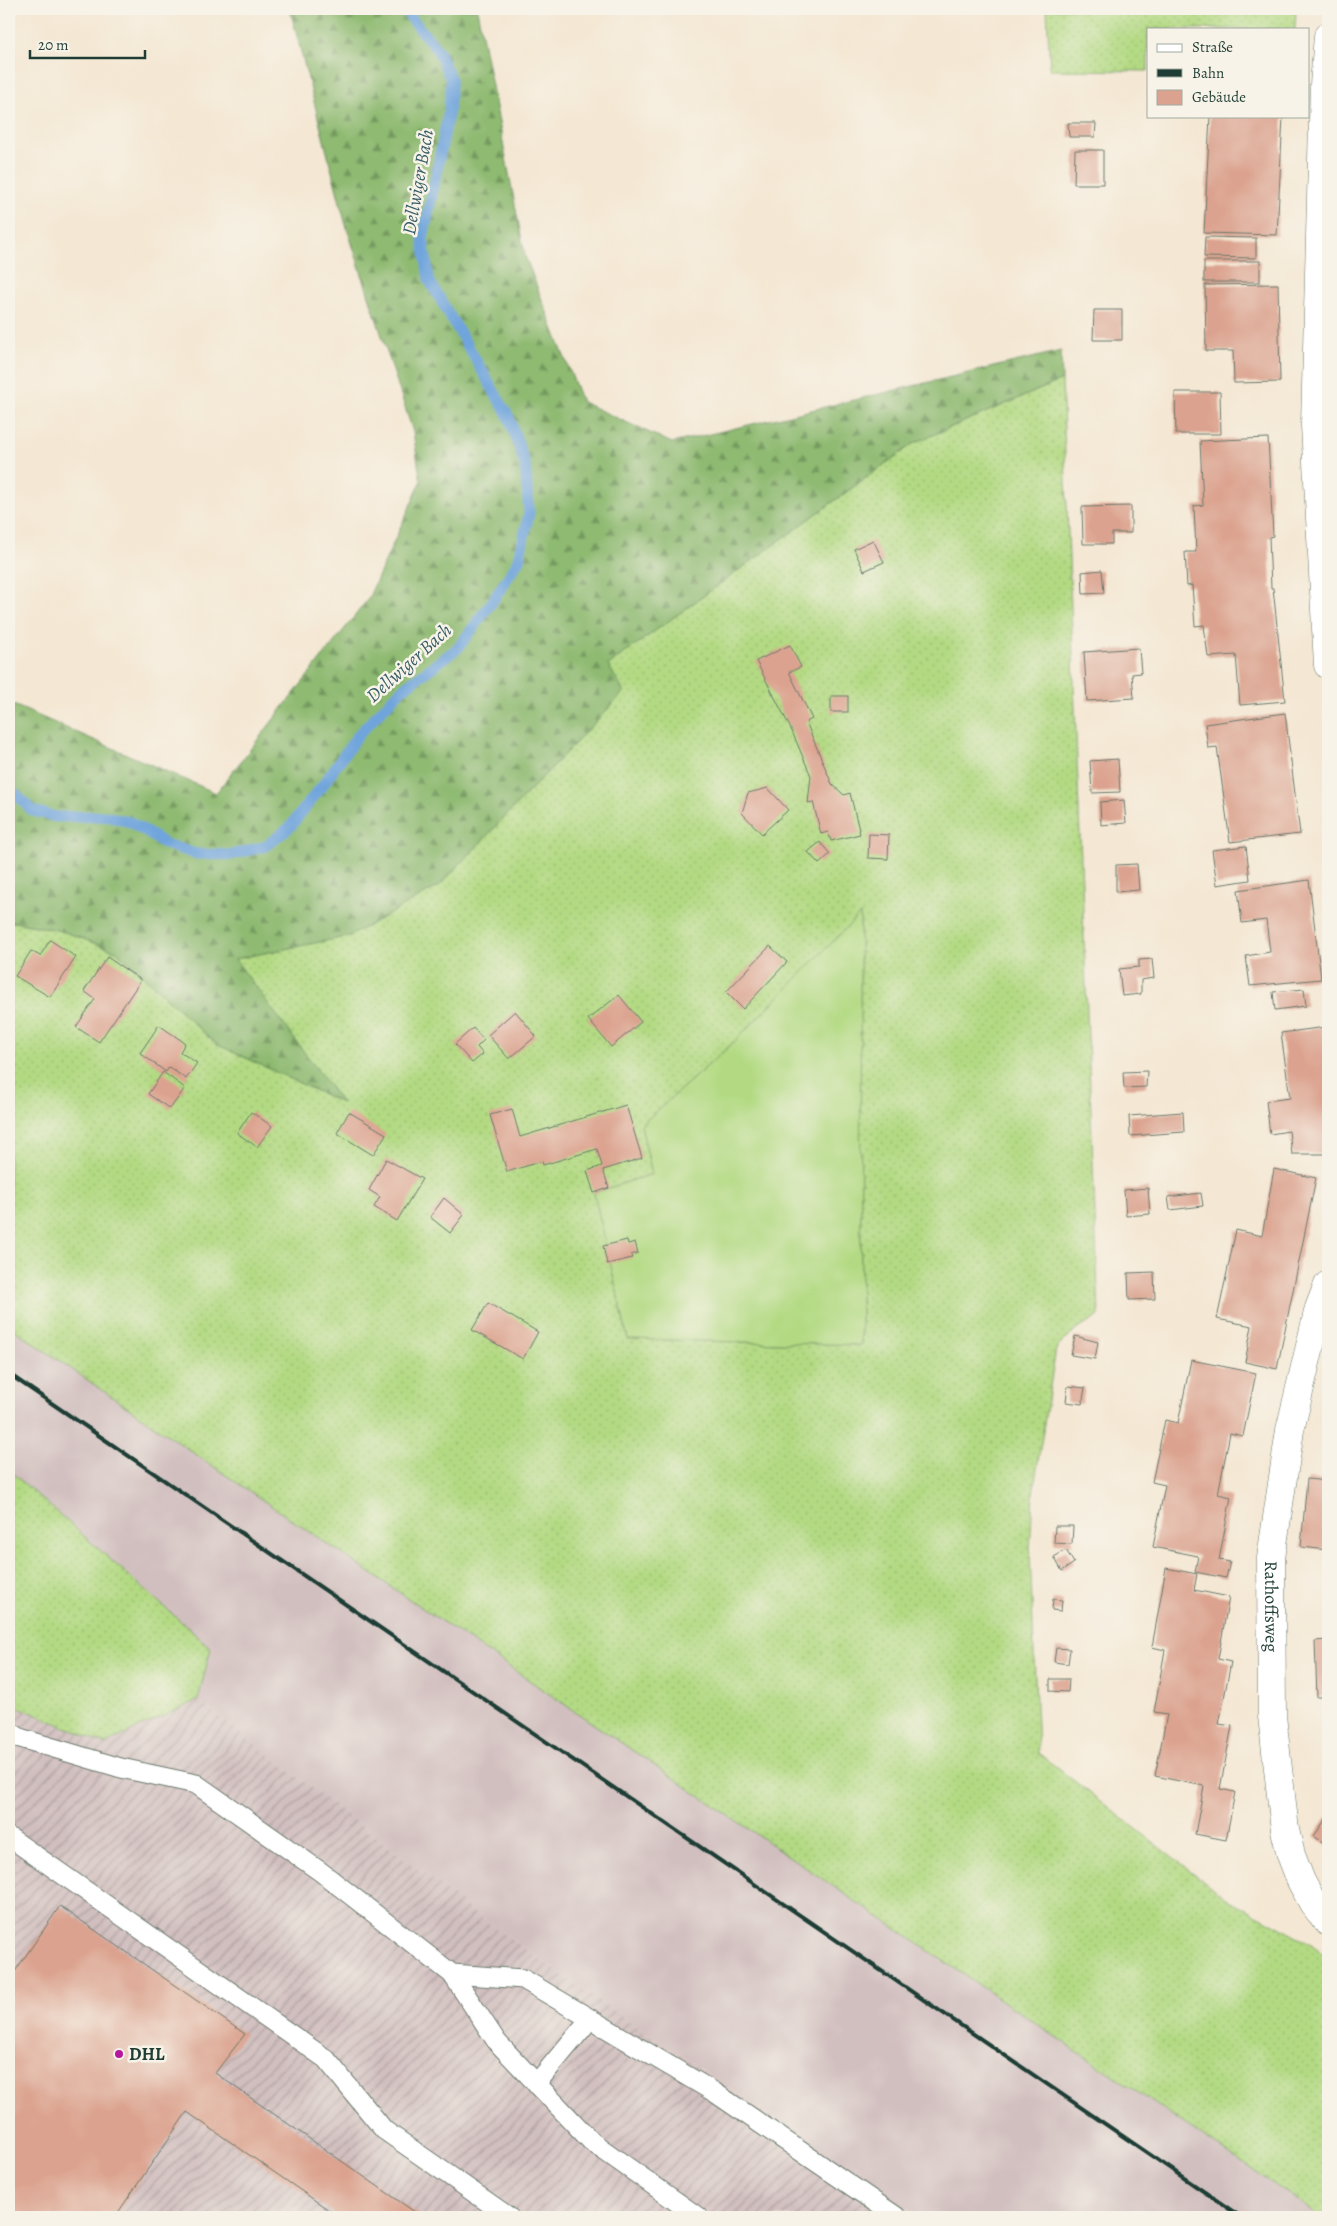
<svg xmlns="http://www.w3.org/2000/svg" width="1337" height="2226" font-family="Alegreya,serif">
	<defs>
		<pattern id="industrial-furrows" width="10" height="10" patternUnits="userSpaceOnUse" patternTransform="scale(1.25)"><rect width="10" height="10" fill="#d1bfbf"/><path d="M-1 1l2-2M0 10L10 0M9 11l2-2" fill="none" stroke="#a99c9c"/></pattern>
		<pattern id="grass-dots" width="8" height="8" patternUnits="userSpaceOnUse" patternTransform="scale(1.25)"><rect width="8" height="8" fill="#b3da83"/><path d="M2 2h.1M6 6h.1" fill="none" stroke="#9abc72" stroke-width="1.8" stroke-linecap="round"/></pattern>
		<pattern id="forest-firs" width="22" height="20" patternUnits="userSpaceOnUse" patternTransform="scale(1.25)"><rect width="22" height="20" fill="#8eba71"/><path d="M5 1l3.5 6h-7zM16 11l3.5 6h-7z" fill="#73985e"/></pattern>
	</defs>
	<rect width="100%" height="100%" fill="#f7f3e8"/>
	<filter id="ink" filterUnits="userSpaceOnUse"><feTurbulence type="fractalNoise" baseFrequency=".02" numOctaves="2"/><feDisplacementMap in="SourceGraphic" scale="10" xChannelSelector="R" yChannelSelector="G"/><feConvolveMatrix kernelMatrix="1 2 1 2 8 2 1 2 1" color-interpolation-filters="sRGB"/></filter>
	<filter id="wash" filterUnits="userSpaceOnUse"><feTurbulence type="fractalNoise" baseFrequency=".0096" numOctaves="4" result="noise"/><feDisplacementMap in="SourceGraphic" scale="20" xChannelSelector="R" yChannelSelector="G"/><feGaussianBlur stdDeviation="1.12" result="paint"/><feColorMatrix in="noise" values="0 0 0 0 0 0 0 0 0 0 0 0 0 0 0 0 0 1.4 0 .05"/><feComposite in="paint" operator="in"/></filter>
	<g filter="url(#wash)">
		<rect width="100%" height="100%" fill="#f4e7d3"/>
		<path fill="url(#industrial-furrows)" d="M 198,1700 L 490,1924 L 600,2001 L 918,2217 L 9,2217 L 9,1703 L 105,1744 Z"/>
		<path fill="#d1bfbf" d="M 9,1326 L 233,1480 L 1322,2217 L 919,2217 L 600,2001 L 490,1924 L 198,1700 L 211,1648 L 9,1470 Z"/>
		<g fill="url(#grass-dots)" stroke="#698c5c" fill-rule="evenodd">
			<path d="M 1047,9 L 1296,9 L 1295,29 L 1148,29 L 1148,71 L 1050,70 Z"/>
			<path d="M 1062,380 L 1099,1316 L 1072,1333 L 1056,1349 L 1033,1493 L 1030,1552 L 1038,1753 L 1226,1898 L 1309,1943 L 1328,1958 L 1328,2217 L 1322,2217 L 233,1480 L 9,1326 L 9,921 L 62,931 L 116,951 L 216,1044 L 341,1102 L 234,959 L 350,936 L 439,886 L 623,693 L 608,665 L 914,443 ZM 860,915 L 861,1345 L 628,1339 L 594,1193 L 652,1174 L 641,1125 L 733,1043 Z"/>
			<path d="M 9,1470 L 211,1648 L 198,1700 L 105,1744 L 9,1703 Z"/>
		</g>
		<path fill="url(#forest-firs)" stroke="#567c52" d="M 290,9 L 477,9 L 525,256 L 582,402 L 672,443 L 1061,351 L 1062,380 L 914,443 L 608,665 L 624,692 L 439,886 L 350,936 L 235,959 L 342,1103 L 216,1044 L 116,951 L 62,931 L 9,921 L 9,703 L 216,793 L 368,599 L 421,482 L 413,432 L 345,222 Z"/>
		<path fill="#b3da83" stroke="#698c5c" d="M 860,914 L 861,1345 L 628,1339 L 594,1193 L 652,1174 L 641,1125 L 733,1043 Z"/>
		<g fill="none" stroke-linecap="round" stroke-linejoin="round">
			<path stroke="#6fa4dc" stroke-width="11" d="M 9,788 L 33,811 L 56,817 L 106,816 L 130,822 L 165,844 L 196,854 L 231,855 L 266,846 L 290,827 L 322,786 L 358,735 L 401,690 L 458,648 L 492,602 L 519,560 L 529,513 L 525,465 L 509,417 L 429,280 L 423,239 L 449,110 L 451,80 L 438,51 L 404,9"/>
		</g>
		<g id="blocks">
			<g fill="#dba38f">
				<path d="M 1210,116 L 1283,116 L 1277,235 L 1204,233 Z"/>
				<path d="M 1068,123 L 1096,123 L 1095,137 L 1069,137 Z"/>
				<path d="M 1075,150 L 1103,150 L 1103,184 L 1074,184 Z"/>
				<path d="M 1205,237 L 1256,238 L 1256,258 L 1204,257 Z"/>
				<rect x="1204" y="261" width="56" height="21"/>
				<path d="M 1278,284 L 1280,382 L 1234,383 L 1233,351 L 1206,351 L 1205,285 Z"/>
				<path d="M 1094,310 L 1122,310 L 1122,340 L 1093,340 Z"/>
				<path d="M 1175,392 L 1220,392 L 1221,434 L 1176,434 Z"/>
				<path d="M 1268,438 L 1273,536 L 1269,537 L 1271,588 L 1273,588 L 1285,701 L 1240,705 L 1236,655 L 1208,657 L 1204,625 L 1195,626 L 1192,585 L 1187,586 L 1185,552 L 1196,552 L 1194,506 L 1203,505 L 1200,441 Z"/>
				<path d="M 1131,506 L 1131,533 L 1112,533 L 1112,544 L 1083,544 L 1082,507 Z"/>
				<path d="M 873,540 L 884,562 L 864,571 L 854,549 Z"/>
				<path d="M 1102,570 L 1104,593 L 1083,594 L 1082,572 Z"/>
				<path d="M 790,645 L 801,667 L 789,672 L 812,719 L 806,722 L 832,784 L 844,795 L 850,793 L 860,834 L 831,841 L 828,832 L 821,834 L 813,802 L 808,803 L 811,776 L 791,729 L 756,661 Z"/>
				<path d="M 1139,648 L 1141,673 L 1132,674 L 1134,698 L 1087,701 L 1084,652 Z"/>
				<rect x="831" y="696" width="17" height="16"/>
				<path d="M 1285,713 L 1300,834 L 1230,842 L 1217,747 L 1208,748 L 1205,724 Z"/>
				<path d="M 1118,759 L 1120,792 L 1092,793 L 1090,761 Z"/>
				<path d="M 768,788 L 788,810 L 762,834 L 742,813 L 748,793 Z"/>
				<path d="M 1124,800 L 1126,823 L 1101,825 L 1100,802 Z"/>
				<path d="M 869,834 L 889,835 L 888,859 L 868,858 Z"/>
				<path d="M 820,842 L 830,854 L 819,864 L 808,852 Z"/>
				<path d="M 1246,846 L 1250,880 L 1217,885 L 1212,850 Z"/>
				<path d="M 1137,864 L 1139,890 L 1116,892 L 1116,865 Z"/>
				<path d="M 1309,880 L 1321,979 L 1250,986 L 1246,956 L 1270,952 L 1266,920 L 1242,923 L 1238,890 Z"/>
				<path d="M 50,940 L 76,957 L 50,997 L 15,976 L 31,951 L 40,956 Z"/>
				<path d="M 770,946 L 787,962 L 743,1009 L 726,992 Z"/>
				<path d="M 107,957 L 141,980 L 99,1042 L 76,1027 L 95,999 L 84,991 Z"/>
				<path d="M 1152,959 L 1154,978 L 1141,980 L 1141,994 L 1122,996 L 1119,969 L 1139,967 L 1139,960 Z"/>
				<path d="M 1304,989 L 1306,1006 L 1275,1010 L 1273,992 Z"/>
				<path d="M 619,995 L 641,1022 L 611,1047 L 588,1019 Z"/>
				<path d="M 515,1011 L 536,1036 L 509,1059 L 488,1035 Z"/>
				<path d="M 159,1025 L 185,1043 L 180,1052 L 197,1063 L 186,1079 L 169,1067 L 166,1072 L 140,1053 Z"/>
				<path d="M 1326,1027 L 1328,1046 L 1328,1154 L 1292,1154 L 1289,1131 L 1270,1134 L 1266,1101 L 1290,1098 L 1281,1033 Z"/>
				<path d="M 473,1028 L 484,1040 L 477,1047 L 483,1054 L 472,1063 L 455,1044 Z"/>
				<path d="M 1147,1071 L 1146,1087 L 1124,1088 L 1123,1072 Z"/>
				<path d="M 163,1072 L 185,1088 L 170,1109 L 148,1094 Z"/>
				<path d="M 626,1105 L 642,1158 L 603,1170 L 609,1188 L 594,1193 L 587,1171 L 602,1166 L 597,1149 L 543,1165 L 542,1161 L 507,1172 L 490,1115 L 512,1109 L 520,1137 Z"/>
				<path d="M 251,1112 L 272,1126 L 257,1147 L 237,1133 Z"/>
				<path d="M 349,1112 L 386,1134 L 373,1155 L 337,1133 Z"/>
				<path d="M 1183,1112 L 1184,1132 L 1130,1136 L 1129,1116 Z"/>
				<path d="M 386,1159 L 422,1179 L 397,1221 L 374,1207 L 380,1197 L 369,1190 Z"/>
				<path d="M 1274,1169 L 1316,1178 L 1277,1369 L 1245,1362 L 1252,1326 L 1217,1319 L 1236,1230 L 1262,1236 Z"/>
				<path d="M 1148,1188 L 1150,1214 L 1126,1216 L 1124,1190 Z"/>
				<path d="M 1201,1193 L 1203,1206 L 1170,1210 L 1168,1197 Z"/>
				<path d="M 444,1198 L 464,1215 L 450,1233 L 430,1217 Z"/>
				<path d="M 627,1240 L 628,1244 L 635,1242 L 638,1253 L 631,1255 L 632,1258 L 607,1264 L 603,1246 Z"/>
				<path d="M 1154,1272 L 1155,1299 L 1129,1300 L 1128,1273 Z"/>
				<path d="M 488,1303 L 538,1332 L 523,1359 L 472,1330 Z"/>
				<path d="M 1075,1336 L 1098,1342 L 1095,1359 L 1071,1355 Z"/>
				<path d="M 1191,1360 L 1256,1373 L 1243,1436 L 1230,1433 L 1218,1494 L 1231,1497 L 1219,1560 L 1230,1562 L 1226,1578 L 1195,1572 L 1198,1556 L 1153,1547 L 1165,1485 L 1152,1482 L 1165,1420 L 1178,1423 Z"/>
				<path d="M 1068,1386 L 1085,1388 L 1082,1404 L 1066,1402 Z"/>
				<path d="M 1307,1479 L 1328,1481 L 1328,1550 L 1301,1547 Z"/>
				<path d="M 1055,1526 L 1073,1526 L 1072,1544 L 1054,1543 Z"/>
				<path d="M 1066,1550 L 1074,1563 L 1062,1571 L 1054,1557 Z"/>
				<path d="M 1166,1568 L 1197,1574 L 1194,1590 L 1229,1597 L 1218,1659 L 1231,1662 L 1219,1724 L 1232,1726 L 1220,1789 L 1235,1792 L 1226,1840 L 1195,1834 L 1204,1786 L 1155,1776 L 1167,1714 L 1154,1712 L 1165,1650 L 1152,1647 Z"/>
				<path d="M 1053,1599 L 1062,1600 L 1061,1611 L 1052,1610 Z"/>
				<path d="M 1328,1640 L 1328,1697 L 1317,1697 L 1315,1641 Z"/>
				<path d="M 1056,1648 L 1070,1649 L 1068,1664 L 1054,1662 Z"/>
				<path d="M 1050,1679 L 1069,1679 L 1068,1692 L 1050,1691 Z"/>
				<path d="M 1328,1816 L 1328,1846 L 1314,1836 Z"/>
				<path d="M 60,1906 L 245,2034 L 215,2073 L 422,2217 L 339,2217 L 187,2112 L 117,2214 L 121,2217 L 9,2217 L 9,1980 Z"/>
			</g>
		</g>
	</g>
	<g filter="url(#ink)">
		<use href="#blocks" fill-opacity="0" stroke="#6a786c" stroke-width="1"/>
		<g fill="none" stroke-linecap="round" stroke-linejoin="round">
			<g stroke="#6a786c" stroke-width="21">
				<g id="lane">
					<path d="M 9,1731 L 20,1738 L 121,1768 L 196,1784 L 321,1872 L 452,1974 L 523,1979 L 714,2092 L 897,2217"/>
					<path d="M 9,1837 L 326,2059 L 384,2130 L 509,2217"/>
					<path d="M 452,1974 L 497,2042 L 592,2142 L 698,2217"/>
					<path d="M 536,2084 L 590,2019"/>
				</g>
			</g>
			<g stroke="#6a786c" stroke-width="29">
				<g id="street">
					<path d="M 1328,36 L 1324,85 L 1315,425 L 1328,665"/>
					<path id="s1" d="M 1328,1285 L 1319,1308 L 1290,1430 L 1271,1558 L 1272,1716 L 1285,1830 L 1291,1855 L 1301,1881 L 1313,1903 L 1328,1922"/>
				</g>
			</g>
			<use href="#lane" stroke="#fff" stroke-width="19"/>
			<use href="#street" stroke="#fff" stroke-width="28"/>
			<path stroke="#1f3d34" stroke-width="4" d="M 9,1374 L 1241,2217"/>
		</g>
	</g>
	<circle fill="#b5179e" stroke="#f7f3e8" stroke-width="2" cx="119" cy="2054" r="5"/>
	<g text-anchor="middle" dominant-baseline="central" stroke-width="5" stroke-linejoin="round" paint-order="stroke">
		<g font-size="18" fill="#1f3d34" stroke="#f7f3e8">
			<text stroke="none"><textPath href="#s1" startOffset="328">Rathoffsweg</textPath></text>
		</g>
		<g font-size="18" font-weight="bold" fill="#1f3d34" stroke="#f7f3e8" text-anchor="start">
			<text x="129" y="2054">DHL</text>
		</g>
		<g font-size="19" font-style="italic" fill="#375c66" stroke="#f7f3e8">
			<text transform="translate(418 182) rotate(-80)">Dellwiger Bach</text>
			<text transform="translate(409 663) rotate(-42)">Dellwiger Bach</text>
		</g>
	</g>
	<rect width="1337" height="2226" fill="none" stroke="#f7f3e8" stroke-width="30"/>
	<rect x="1147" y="28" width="162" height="90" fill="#f7f3e8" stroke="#a1aaa0"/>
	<rect x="1157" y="44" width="25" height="8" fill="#ffffff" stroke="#a1aaa0"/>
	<text x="1192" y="52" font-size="15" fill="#1f3d34">Straße</text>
	<rect x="1157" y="69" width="25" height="8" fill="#1f3d34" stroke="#a1aaa0"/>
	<text x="1192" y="78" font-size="15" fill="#1f3d34">Bahn</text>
	<rect x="1157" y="90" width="25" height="15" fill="#dba38f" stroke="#a1aaa0"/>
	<text x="1192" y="102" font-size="15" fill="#1f3d34">Gebäude</text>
	<path d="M30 50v8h115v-8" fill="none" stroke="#1f3d34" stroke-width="2.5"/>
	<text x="38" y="50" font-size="15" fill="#1f3d34" stroke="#f7f3e8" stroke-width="4" paint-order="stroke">20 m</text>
</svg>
